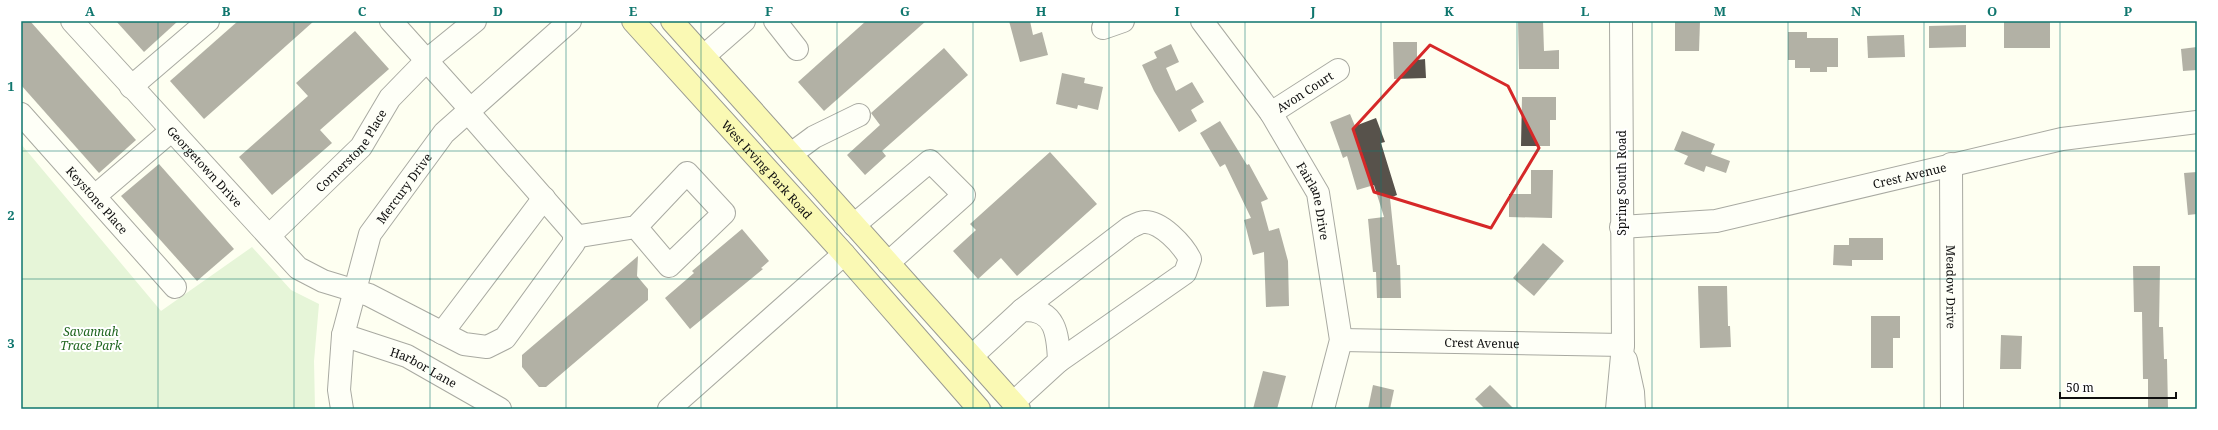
<svg xmlns="http://www.w3.org/2000/svg" width="2218" height="430" font-family="'Noto Serif',serif">
	<rect width="100%" height="100%" fill="#fefff1"/>
	<path fill="#c9e9ba" d="M 21,144 L 161,311 L 252,247 L 291,290 L 319,304 L 314,361 L 315,409 L 21,409 Z"/>
	<g fill="#57524b">
		<path d="M 21,21 L 30,21 L 136,140 L 99,173 L 21,85 Z"/>
		<path d="M 116,21 L 178,21 L 144,52 Z"/>
		<path d="M 238,21 L 314,21 L 204,119 L 170,81 Z"/>
		<path d="M 866,21 L 926,21 L 824,111 L 798,82 Z"/>
		<path d="M 1009,21 L 1030,21 L 1033,35 L 1042,32 L 1048,55 L 1020,62 Z"/>
		<path d="M 1518,21 L 1543,21 L 1544,51 L 1559,50 L 1559,69 L 1519,69 Z"/>
		<path d="M 1675,21 L 1700,21 L 1699,51 L 1675,51 Z"/>
		<rect x="2004" y="21" width="46" height="27"/>
		<path d="M 1966,25 L 1966,47 L 1929,48 L 1929,26 Z"/>
		<path d="M 355,31 L 389,69 L 320,130 L 332,143 L 272,195 L 239,157 L 308,96 L 296,83 Z"/>
		<path d="M 1788,32 L 1807,32 L 1807,38 L 1838,38 L 1838,67 L 1827,67 L 1827,72 L 1810,72 L 1810,68 L 1795,68 L 1795,60 L 1788,60 Z"/>
		<path d="M 1904,35 L 1905,57 L 1868,58 L 1867,36 Z"/>
		<path d="M 1393,42 L 1417,42 L 1417,60 L 1425,59 L 1426,78 L 1394,79 Z"/>
		<path d="M 1171,44 L 1179,62 L 1166,68 L 1176,91 L 1192,82 L 1204,102 L 1191,110 L 1197,121 L 1179,132 L 1154,91 L 1142,65 L 1157,58 L 1154,52 Z"/>
		<path d="M 2197,47 L 2197,70 L 2183,71 L 2181,49 Z"/>
		<path d="M 944,48 L 968,75 L 882,151 L 886,156 L 865,175 L 847,155 L 880,125 L 871,113 Z"/>
		<path d="M 1062,73 L 1085,78 L 1084,83 L 1103,87 L 1098,110 L 1078,105 L 1077,109 L 1056,104 Z"/>
		<path d="M 1522,97 L 1556,97 L 1556,120 L 1550,120 L 1550,146 L 1521,146 Z"/>
		<path d="M 1350,114 L 1355,126 L 1376,118 L 1385,142 L 1381,143 L 1397,195 L 1390,198 L 1397,265 L 1400,265 L 1401,298 L 1377,298 L 1376,272 L 1373,272 L 1368,219 L 1384,217 L 1374,185 L 1357,190 L 1347,156 L 1343,158 L 1330,122 Z"/>
		<path d="M 1220,121 L 1247,165 L 1249,164 L 1268,199 L 1261,202 L 1269,231 L 1279,228 L 1288,261 L 1289,306 L 1266,307 L 1264,252 L 1253,255 L 1244,220 L 1251,218 L 1225,164 L 1220,167 L 1200,133 Z"/>
		<path d="M 1682,131 L 1715,144 L 1711,154 L 1730,161 L 1726,173 L 1706,166 L 1704,172 L 1684,164 L 1688,156 L 1674,150 Z"/>
		<path d="M 1050,152 L 1097,204 L 1017,276 L 1001,258 L 978,279 L 953,251 L 976,230 L 970,224 Z"/>
		<path d="M 159,164 L 234,249 L 197,281 L 121,196 Z"/>
		<path d="M 1531,170 L 1553,170 L 1552,218 L 1509,217 L 1509,194 L 1531,194 Z"/>
		<path d="M 2197,172 L 2197,214 L 2188,215 L 2184,173 Z"/>
		<path d="M 742,229 L 769,261 L 761,268 L 763,269 L 690,329 L 665,298 L 694,273 L 692,271 Z"/>
		<path d="M 1849,238 L 1883,238 L 1883,260 L 1852,260 L 1852,266 L 1833,265 L 1834,245 L 1849,245 Z"/>
		<path d="M 1543,243 L 1564,261 L 1534,296 L 1513,278 Z"/>
		<path d="M 638,256 L 637,276 L 648,289 L 648,300 L 546,387 L 539,387 L 522,367 L 522,355 Z"/>
		<path d="M 2133,266 L 2160,266 L 2159,327 L 2163,327 L 2164,359 L 2167,359 L 2168,409 L 2148,409 L 2148,379 L 2143,379 L 2142,312 L 2134,312 Z"/>
		<path d="M 1698,286 L 1727,286 L 1728,326 L 1730,326 L 1731,347 L 1700,348 Z"/>
		<path d="M 1871,316 L 1900,316 L 1900,338 L 1893,338 L 1893,368 L 1871,368 Z"/>
		<path d="M 2001,335 L 2022,336 L 2021,369 L 2000,369 Z"/>
		<path d="M 1263,371 L 1286,376 L 1277,409 L 1253,409 Z"/>
		<path d="M 1373,385 L 1394,390 L 1390,409 L 1368,409 Z"/>
		<path d="M 1490,385 L 1514,409 L 1485,409 L 1475,399 Z"/>
	</g>
	<g fill="none" stroke-linecap="round" stroke-linejoin="round">
		<g stroke="#424242" stroke-width="24">
			<g id="minor">
				<path id="s1" d="M 72,21 L 298,268 L 323,281 L 369,295 L 464,344 L 487,347 L 505,338 L 574,243 L 574,233 L 468,112"/>
				<path d="M 391,21 L 471,110"/>
				<path d="M 775,21 L 797,49"/>
				<path id="s2" d="M 1202,21 L 1271,113 L 1318,193 L 1341,340 L 1323,409"/>
				<path d="M 1103,28 L 1123,21"/>
				<path d="M 704,56 L 744,21"/>
				<path d="M 131,87 L 208,21"/>
				<path id="s3" d="M 1271,113 L 1338,70"/>
				<path id="s4" d="M 21,114 L 175,287"/>
				<path d="M 791,154 L 814,137 L 859,115"/>
				<path id="s5" d="M 1951,164 L 1952,409"/>
				<path d="M 95,196 L 171,131"/>
				<path d="M 854,225 L 930,161 L 964,195 L 888,263"/>
				<path id="s6" d="M 1621,227 L 1716,221 L 2062,139 L 2197,122"/>
				<path id="s7" d="M 269,236 L 361,147 L 390,98 L 427,60 L 475,21"/>
				<path d="M 574,237 L 636,227 L 669,266 L 724,213 L 687,173 L 636,227"/>
				<path d="M 1022,310 L 1129,228 C 1133,226 1140,222 1144,222 C 1161,221 1183,245 1190,259 L 1185,273 L 1059,361"/>
				<path d="M 442,333 L 544,198"/>
				<path id="s8" d="M 343,335 L 407,356 L 500,409"/>
				<path id="s9" d="M 1341,340 L 1623,345"/>
				<path d="M 972,356 L 1022,310 C 1056,308 1058,335 1059,361 L 1013,403"/>
				<path d="M 1626,360 L 1633,392 L 1634,409"/>
				<path id="s10" d="M 342,409 L 339,390 L 343,335 L 370,234 L 444,133 L 570,21"/>
				<path d="M 669,409 L 844,254"/>
				<path d="M 1617,409 L 1623,345 L 1621,21"/>
			</g>
		</g>
		<g stroke="#202020" stroke-width="24">
			<g id="major">
				<path id="s11" d="M 633,21 L 844,254 L 979,409"/>
				<path d="M 672,21 L 1019,409"/>
			</g>
		</g>
		<use href="#minor" stroke="#fff" stroke-width="22"/>
		<use href="#major" stroke="#f6f16a" stroke-width="22"/>
	</g>
	<path d="M0 0H2218V430H0ZM 1430,45 L 1508,86 L 1539,148 L 1491,228 L 1374,192 L 1353,129 Z" fill="#fefff1" fill-opacity=".55" fill-rule="evenodd"/>
	<path fill="none" stroke="#d62828" stroke-width="3" stroke-linejoin="round" d="M 1430,45 L 1508,86 L 1539,148 L 1491,228 L 1374,192 L 1353,129 Z"/>
	<path fill="none" stroke="#0f766e" stroke-width="1" stroke-opacity="0.55" d="M 158,21 L 158,409M 294,21 L 294,409M 430,21 L 430,409M 566,21 L 566,409M 701,21 L 701,409M 837,21 L 837,409M 973,21 L 973,409M 1109,21 L 1109,409M 1245,21 L 1245,409M 1381,21 L 1381,409M 1517,21 L 1517,409M 1652,21 L 1652,409M 1788,21 L 1788,409M 1924,21 L 1924,409M 2060,21 L 2060,409M 21,151 L 2197,151M 21,279 L 2197,279"/>
	<g text-anchor="middle" dominant-baseline="central" stroke-width="4" stroke-linejoin="round" paint-order="stroke">
		<g font-size="12" fill="#0f0f0f" stroke="#fff">
			<text stroke="none"><textPath href="#s3" startOffset="40">Avon Court</textPath></text>
			<text stroke="none"><textPath href="#s7" startOffset="119">Cornerstone Place</textPath></text>
			<text stroke="none"><textPath href="#s1" startOffset="197">Georgetown Drive</textPath></text>
			<text stroke="none"><textPath href="#s11" startOffset="200">West Irving Park Road</textPath></text>
			<text stroke="none"><textPath href="#s6" startOffset="294">Crest Avenue</textPath></text>
			<text transform="translate(1621 183) rotate(-90)">Spring South Road</text>
			<text stroke="none"><textPath href="#s10" startOffset="236">Mercury Drive</textPath></text>
			<text stroke="none"><textPath href="#s4" startOffset="115">Keystone Place</textPath></text>
			<text stroke="none"><textPath href="#s2" startOffset="214">Fairlane Drive</textPath></text>
			<text stroke="none"><textPath href="#s5" startOffset="123">Meadow Drive</textPath></text>
			<text stroke="none"><textPath href="#s9" startOffset="141">Crest Avenue</textPath></text>
			<text stroke="none"><textPath href="#s8" startOffset="87">Harbor Lane</textPath></text>
		</g>
		<g font-size="12" font-style="italic" fill="#206620" stroke="#fff">
			<text x="91" y="331">Savannah<tspan x="91" dy="14">Trace Park</tspan></text>
		</g>
	</g>
	<rect width="2218" height="430" fill="none" stroke="#ffffff" stroke-width="44"/>
	<path d="M2060 392v6h116v-6" fill="none" stroke="#0f0f0f" stroke-width="2"/>
	<text x="2066" y="392" font-size="12" fill="#0f0f0f" stroke="#ffffff" stroke-width="3" paint-order="stroke">50 m</text>
	<rect x="22" y="22" width="2174" height="386" fill="none" stroke="#0f766e" stroke-width="1.5"/>
	<g font-size="13" text-anchor="middle" font-weight="bold" fill="#0f766e">
		<text x="90" y="16">A</text>
		<text x="226" y="16">B</text>
		<text x="362" y="16">C</text>
		<text x="498" y="16">D</text>
		<text x="633" y="16">E</text>
		<text x="769" y="16">F</text>
		<text x="905" y="16">G</text>
		<text x="1041" y="16">H</text>
		<text x="1177" y="16">I</text>
		<text x="1313" y="16">J</text>
		<text x="1449" y="16">K</text>
		<text x="1585" y="16">L</text>
		<text x="1720" y="16">M</text>
		<text x="1856" y="16">N</text>
		<text x="1992" y="16">O</text>
		<text x="2128" y="16">P</text>
		<text x="11" y="91">1</text>
		<text x="11" y="220">2</text>
		<text x="11" y="348">3</text>
	</g>
</svg>
